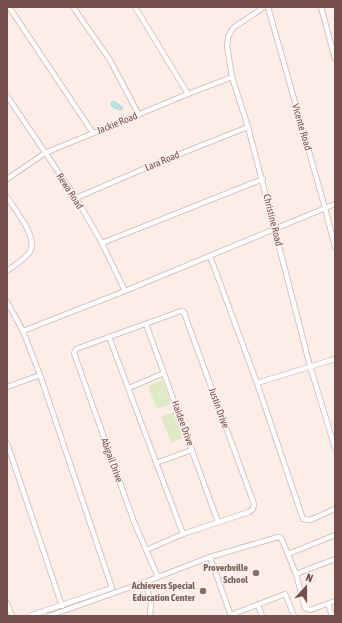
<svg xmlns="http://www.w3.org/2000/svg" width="342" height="623" font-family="'Asap Condensed',sans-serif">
	<rect width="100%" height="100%" fill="#fcede6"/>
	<g fill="#deeac5">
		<path d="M 162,380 L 171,404 L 157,409 L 148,386 Z"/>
		<path d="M 173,412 L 183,438 L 171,443 L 161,417 Z"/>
	</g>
	<path fill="#bbe5e0" stroke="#a1d7d0" d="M 114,101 L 123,108 L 122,110 L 114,108 L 111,105 L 112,102 Z"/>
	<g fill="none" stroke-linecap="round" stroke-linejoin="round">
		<g stroke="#d0b5af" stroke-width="6">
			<g id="minor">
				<path d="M 9,7 L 93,133"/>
				<path d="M 73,7 L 110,60 L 139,115"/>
				<path d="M 135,7 L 188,94"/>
				<path d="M 264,7 L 233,28 L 228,37 L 227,46 L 232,77 L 248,127 L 310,366 L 335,448"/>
				<path d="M 268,7 L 325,208 L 335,247"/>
				<path d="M 321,7 L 335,59"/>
				<path d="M 7,96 L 76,198 L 102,243 L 125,291"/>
				<path d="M 7,179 L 45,153 L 188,94 L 232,77"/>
				<path d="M 7,197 C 15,210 40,239 29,253 C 23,260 14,266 7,271"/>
				<path d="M 76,198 L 162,161 L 248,127"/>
				<path d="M 102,243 L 263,179"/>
				<path d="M 210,256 L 257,383 L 303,519 L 310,520 L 335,509"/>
				<path d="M 7,302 L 23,331 L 40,375 L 112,588 L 29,616"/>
				<path d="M 146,324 L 218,522"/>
				<path d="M 23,331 L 125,291 L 335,204"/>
				<path d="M 109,337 L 183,534"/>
				<path d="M 257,383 L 335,359"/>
				<path d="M 7,387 L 40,375"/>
				<path d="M 129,388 L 164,373"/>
				<path d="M 7,443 L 62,606"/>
				<path d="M 156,463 L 192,450"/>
				<path d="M 146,550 L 183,534 L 249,512 L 253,509 L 254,504 L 187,321 L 184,312 L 181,311 L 76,349 L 74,353 L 134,522 L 158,577"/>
				<path d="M 288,554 L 335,535"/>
				<path d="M 210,557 L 231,616"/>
				<path d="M 296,574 L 335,559"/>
				<path d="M 145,582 L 151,602 L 150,616"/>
				<path d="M 7,603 L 12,616"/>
				<path d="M 328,604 L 332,616"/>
				<path d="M 258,605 L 262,616"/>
				<path d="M 231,615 L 285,594 L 286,596 L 294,616"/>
				<path d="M 49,616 L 145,582 L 210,557 L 278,537 L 280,537 L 282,540 L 296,574 L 305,608 L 310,610 L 335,601"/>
			</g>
		</g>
		<use href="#minor" stroke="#fff" stroke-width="4.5"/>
	</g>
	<g fill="#8d6e63" stroke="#fff2ed" stroke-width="1.5">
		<circle cx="256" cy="573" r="4"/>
		<circle cx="203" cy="591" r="4"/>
	</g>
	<g text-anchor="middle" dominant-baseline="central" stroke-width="3" stroke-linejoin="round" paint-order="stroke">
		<g font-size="10" fill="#754e4b" stroke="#fff2ed">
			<text transform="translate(117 123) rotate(-22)">Jackie Road</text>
			<text transform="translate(302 127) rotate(74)">Vicente Road</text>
			<text transform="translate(162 161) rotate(-23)">Lara Road</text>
			<text transform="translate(70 191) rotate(57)">Rewa Road</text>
			<text transform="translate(273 220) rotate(76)">Christine Road</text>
			<text transform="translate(219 408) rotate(70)">Justin Drive</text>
			<text transform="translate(183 423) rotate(70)">Haidee Drive</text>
			<text transform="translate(112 460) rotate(70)">Abigail Drive</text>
		</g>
		<g font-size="10" font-weight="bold" fill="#785e54" stroke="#fff2ed" text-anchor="end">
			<text x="248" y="567">Proverbville<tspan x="248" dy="12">School</tspan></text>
			<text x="195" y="585">Achievers Special<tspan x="195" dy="12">Education Center</tspan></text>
		</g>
	</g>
	<rect width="342" height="623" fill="none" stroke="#754e4b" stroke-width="16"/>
	<g transform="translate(306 587) rotate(21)" stroke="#fff2ed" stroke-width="3" paint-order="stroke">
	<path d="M0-3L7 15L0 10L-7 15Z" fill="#754e4b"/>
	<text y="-6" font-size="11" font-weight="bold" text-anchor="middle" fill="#754e4b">N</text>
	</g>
</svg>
